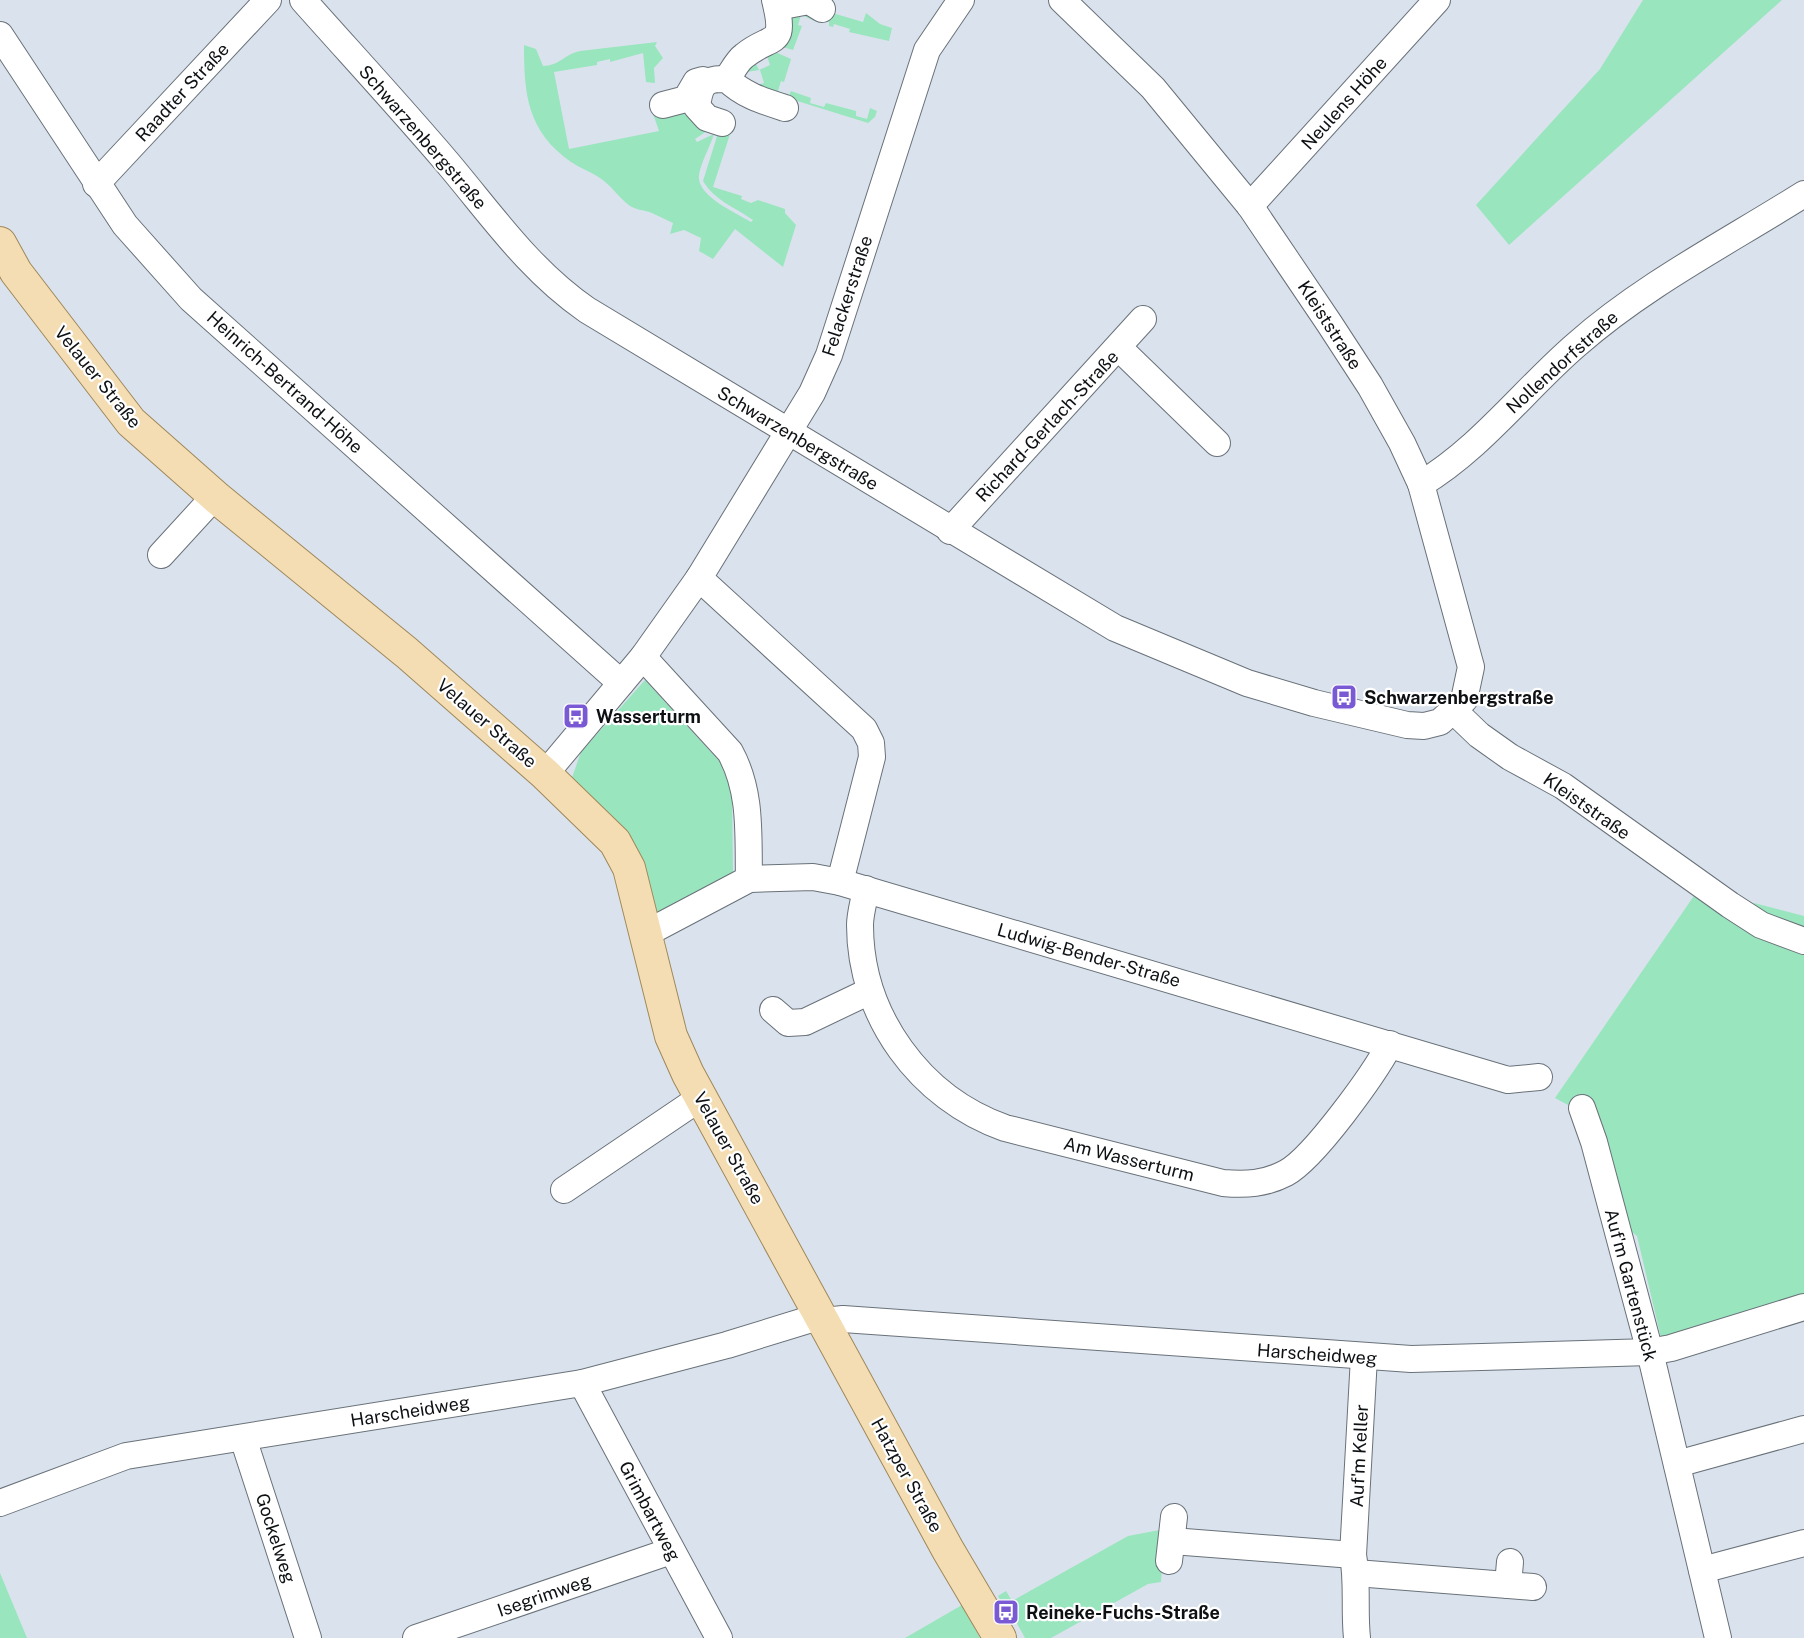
<svg xmlns="http://www.w3.org/2000/svg" width="1804" height="1638" font-family="'Public Sans',sans-serif">
	<rect width="100%" height="100%" fill="#dae3ed"/>
	<g fill="#99e5be">
		<path d="M 1643,0 L 1782,0 L 1509,245 L 1476,205 L 1600,69 Z"/>
		<path d="M 784,10 L 819,16 L 820,23 L 801,15 L 798,25 L 802,26 L 793,50 L 779,46 Z"/>
		<path d="M 829,12 L 863,22 L 866,13 L 880,24 L 892,28 L 889,41 L 849,32 L 850,29 L 834,24 L 833,27 L 829,26 Z"/>
		<path d="M 657,42 L 655,46 L 663,58 L 654,68 L 655,83 L 646,82 L 643,53 L 610,62 L 610,59 L 597,62 L 597,65 L 554,72 L 569,149 L 659,131 L 649,102 L 687,104 L 707,131 L 695,139 L 697,142 L 714,134 C 710,147 701,162 699,175 C 696,196 737,213 751,222 L 753,220 C 735,207 715,201 703,181 L 718,133 L 731,131 L 713,187 L 742,196 L 741,199 L 751,203 L 758,200 L 785,209 L 785,213 L 796,225 L 783,267 L 735,229 L 713,259 L 699,251 L 701,238 L 684,230 L 670,234 L 673,223 C 666,220 659,216 652,213 C 645,210 636,210 630,206 C 619,198 611,185 600,178 C 591,172 580,168 571,162 C 527,131 524,94 524,45 L 536,49 L 543,66 C 559,66 565,54 580,51 Z"/>
		<path d="M 773,51 L 791,59 L 784,82 L 781,81 L 778,91 L 789,95 L 791,91 L 811,98 L 810,103 L 824,107 L 826,103 L 856,111 L 856,116 L 867,119 L 870,108 L 877,111 L 875,117 L 868,123 L 752,87 L 764,83 L 760,70 L 746,72 L 753,58 L 759,70 L 770,65 L 766,53 Z"/>
		<path d="M 645,680 L 720,762 L 732,793 L 733,873 L 653,923 L 569,786 L 581,752 Z"/>
		<path d="M 1700,887 L 1804,943 L 1804,1302 L 1662,1342 L 1637,1236 L 1624,1226 L 1593,1102 L 1587,1097 L 1581,1096 L 1570,1106 L 1555,1098 Z"/>
		<path d="M 1754,903 L 1804,916 L 1804,939 L 1748,916 Z"/>
		<path d="M 1165,1529 L 1161,1582 L 1148,1584 L 1051,1638 L 1025,1638 L 1009,1609 L 1006,1610 L 998,1596 L 1006,1591 L 1012,1601 L 1128,1536 Z"/>
		<path d="M 0,1573 L 27,1638 L 0,1638 Z"/>
		<path d="M 962,1605 L 980,1638 L 905,1638 Z"/>
	</g>
	<g fill="none" stroke-linecap="round" stroke-linejoin="round">
		<g stroke="#697179" stroke-width="28">
			<g id="minor">
				<path d="M 303,0 C 351,54 400,107 446,161 C 491,214 529,270 587,310 L 1115,628 L 1247,683 L 1314,703 L 1407,725 L 1424,726 L 1440,722 L 1464,700 L 1471,667 L 1421,484 L 1402,443 L 1370,386 L 1329,323 L 1250,206 L 1153,88 L 1062,0"/>
				<path d="M 777,7 L 809,1 L 822,9"/>
				<path d="M 0,35 L 125,225 L 191,299 L 621,683"/>
				<path d="M 727,79 C 732,72 737,61 744,56 C 772,33 787,49 775,0"/>
				<path d="M 663,105 L 686,99 L 696,82 L 703,80"/>
				<path d="M 722,123 L 707,118 L 697,107 C 700,84 704,78 727,79 C 743,95 763,101 785,108"/>
				<path d="M 96,184 L 268,0"/>
				<path d="M 1250,206 L 1437,0"/>
				<path d="M 1119,348 L 1217,443"/>
				<path d="M 1421,484 C 1481,448 1524,390 1576,345 C 1644,285 1728,242 1804,194"/>
				<path d="M 950,531 L 1143,319"/>
				<path d="M 161,555 L 215,496"/>
				<path d="M 699,578 L 864,729 L 871,743 L 872,757 L 840,882"/>
				<path d="M 643,657 L 730,752 C 752,792 748,835 749,879"/>
				<path d="M 1454,711 L 1479,735 L 1510,757 L 1563,786 L 1730,905 L 1761,925 L 1804,941"/>
				<path d="M 545,774 L 643,657 L 699,578 L 812,393 L 829,355 L 927,50 L 961,0"/>
				<path d="M 866,889 C 864,901 860,914 860,925 C 860,1016 920,1098 1005,1128 L 1223,1183 C 1246,1185 1265,1184 1286,1173 C 1314,1158 1374,1074 1390,1044"/>
				<path d="M 645,934 L 749,879 L 813,877 L 840,882 L 1508,1080 L 1539,1077"/>
				<path d="M 773,1010 L 788,1023 L 805,1022 L 870,991"/>
				<path d="M 1582,1108 L 1594,1142 L 1650,1352 L 1718,1638"/>
				<path d="M 564,1190 L 700,1098"/>
				<path d="M 824,1321 L 843,1319 L 1411,1359 L 1650,1352 L 1671,1348 L 1804,1307"/>
				<path d="M 582,1383 L 719,1638"/>
				<path d="M 243,1438 L 308,1638"/>
				<path d="M 1677,1464 L 1804,1429"/>
				<path d="M 0,1503 L 126,1456 L 582,1383 L 727,1345 L 821,1316"/>
				<path d="M 1172,1541 L 1353,1555"/>
				<path d="M 1169,1561 L 1174,1517"/>
				<path d="M 1702,1570 L 1804,1543"/>
				<path d="M 1356,1573 L 1533,1587"/>
				<path d="M 1508,1585 L 1510,1562"/>
				<path d="M 416,1638 L 671,1551"/>
				<path d="M 1357,1638 C 1354,1610 1358,1583 1353,1555 L 1364,1357"/>
			</g>
		</g>
		<g stroke="#9f875a" stroke-width="34">
			<path id="major" d="M 0,243 L 16,272 L 131,422 L 217,498 L 407,653 L 545,774 L 615,842 L 629,868 L 671,1036 L 688,1074 L 948,1550 L 1000,1638"/>
		</g>
		<use href="#minor" stroke="#fff" stroke-width="26"/>
		<use href="#major" stroke="#f4ddb3" stroke-width="32"/>
	</g>
	<defs>
		<g id="bus-square" transform="scale(1.35)"><rect x="-9" y="-9" width="18" height="18" rx="4" fill="#7a5ad4" stroke="#fff"/><path d="M-5-6H5V4H4V6H2V4H-2V6H-4V4H-5ZM-3.5-4V0h7V-4ZM-3.5 1.2v1.5H-2V1.2ZM2 1.2v1.5H3.5V1.2Z" fill="#fff"/></g>
	</defs>
	<g fill-rule="evenodd">
		<use href="#bus-square" x="1344" y="697"/>
		<use href="#bus-square" x="576" y="716"/>
		<use href="#bus-square" x="1006" y="1612"/>
	</g>
	<g text-anchor="middle" dominant-baseline="central" stroke-width="4.5" stroke-linejoin="round" paint-order="stroke">
		<g font-size="18" fill="#0e1114" stroke="#fff">
			<text transform="translate(182 92) rotate(-47)">Raadter Straße</text>
			<text transform="translate(1344 103) rotate(-48)">Neulens Höhe</text>
			<text transform="translate(423 137) rotate(49)">Schwarzenbergstraße</text>
			<text transform="translate(847 296) rotate(-72)">Felackerstraße</text>
			<text transform="translate(1330 325) rotate(57)">Kleiststraße</text>
			<text transform="translate(1562 362) rotate(-42)">Nollendorfstraße</text>
			<text transform="translate(98 377) rotate(51)">Velauer Straße</text>
			<text transform="translate(285 382) rotate(42)">Heinrich-Bertrand-Höhe</text>
			<text transform="translate(1047 426) rotate(-47)">Richard-Gerlach-Straße</text>
			<text transform="translate(798 438) rotate(31)">Schwarzenbergstraße</text>
			<text transform="translate(487 723) rotate(41)">Velauer Straße</text>
			<text transform="translate(1587 806) rotate(35)">Kleiststraße</text>
			<text transform="translate(1089 955) rotate(16)">Ludwig-Bender-Straße</text>
			<text transform="translate(729 1148) rotate(61)">Velauer Straße</text>
			<text transform="translate(1129 1159) rotate(14)">Am Wasserturm</text>
			<text transform="translate(1631 1285) rotate(75)">Auf'm Gartenstück</text>
			<text transform="translate(1317 1354) rotate(4)">Harscheidweg</text>
			<text transform="translate(410 1411) rotate(-9)">Harscheidweg</text>
			<text transform="translate(1359 1456) rotate(-87)">Auf'm Keller</text>
			<text transform="translate(907 1475) rotate(61)">Hatzper Straße</text>
			<text transform="translate(650 1511) rotate(62)">Grimbartweg</text>
			<text transform="translate(276 1538) rotate(72)">Gockelweg</text>
			<text transform="translate(544 1595) rotate(-19)">Isegrimweg</text>
		</g>
		<g font-size="18" font-weight="bold" fill="#0e1114" stroke="#fff" text-anchor="start">
			<text x="1364" y="697">Schwarzenbergstraße</text>
			<text x="596" y="716">Wasserturm</text>
			<text x="1026" y="1612">Reineke-Fuchs-Straße</text>
		</g>
	</g>
</svg>
